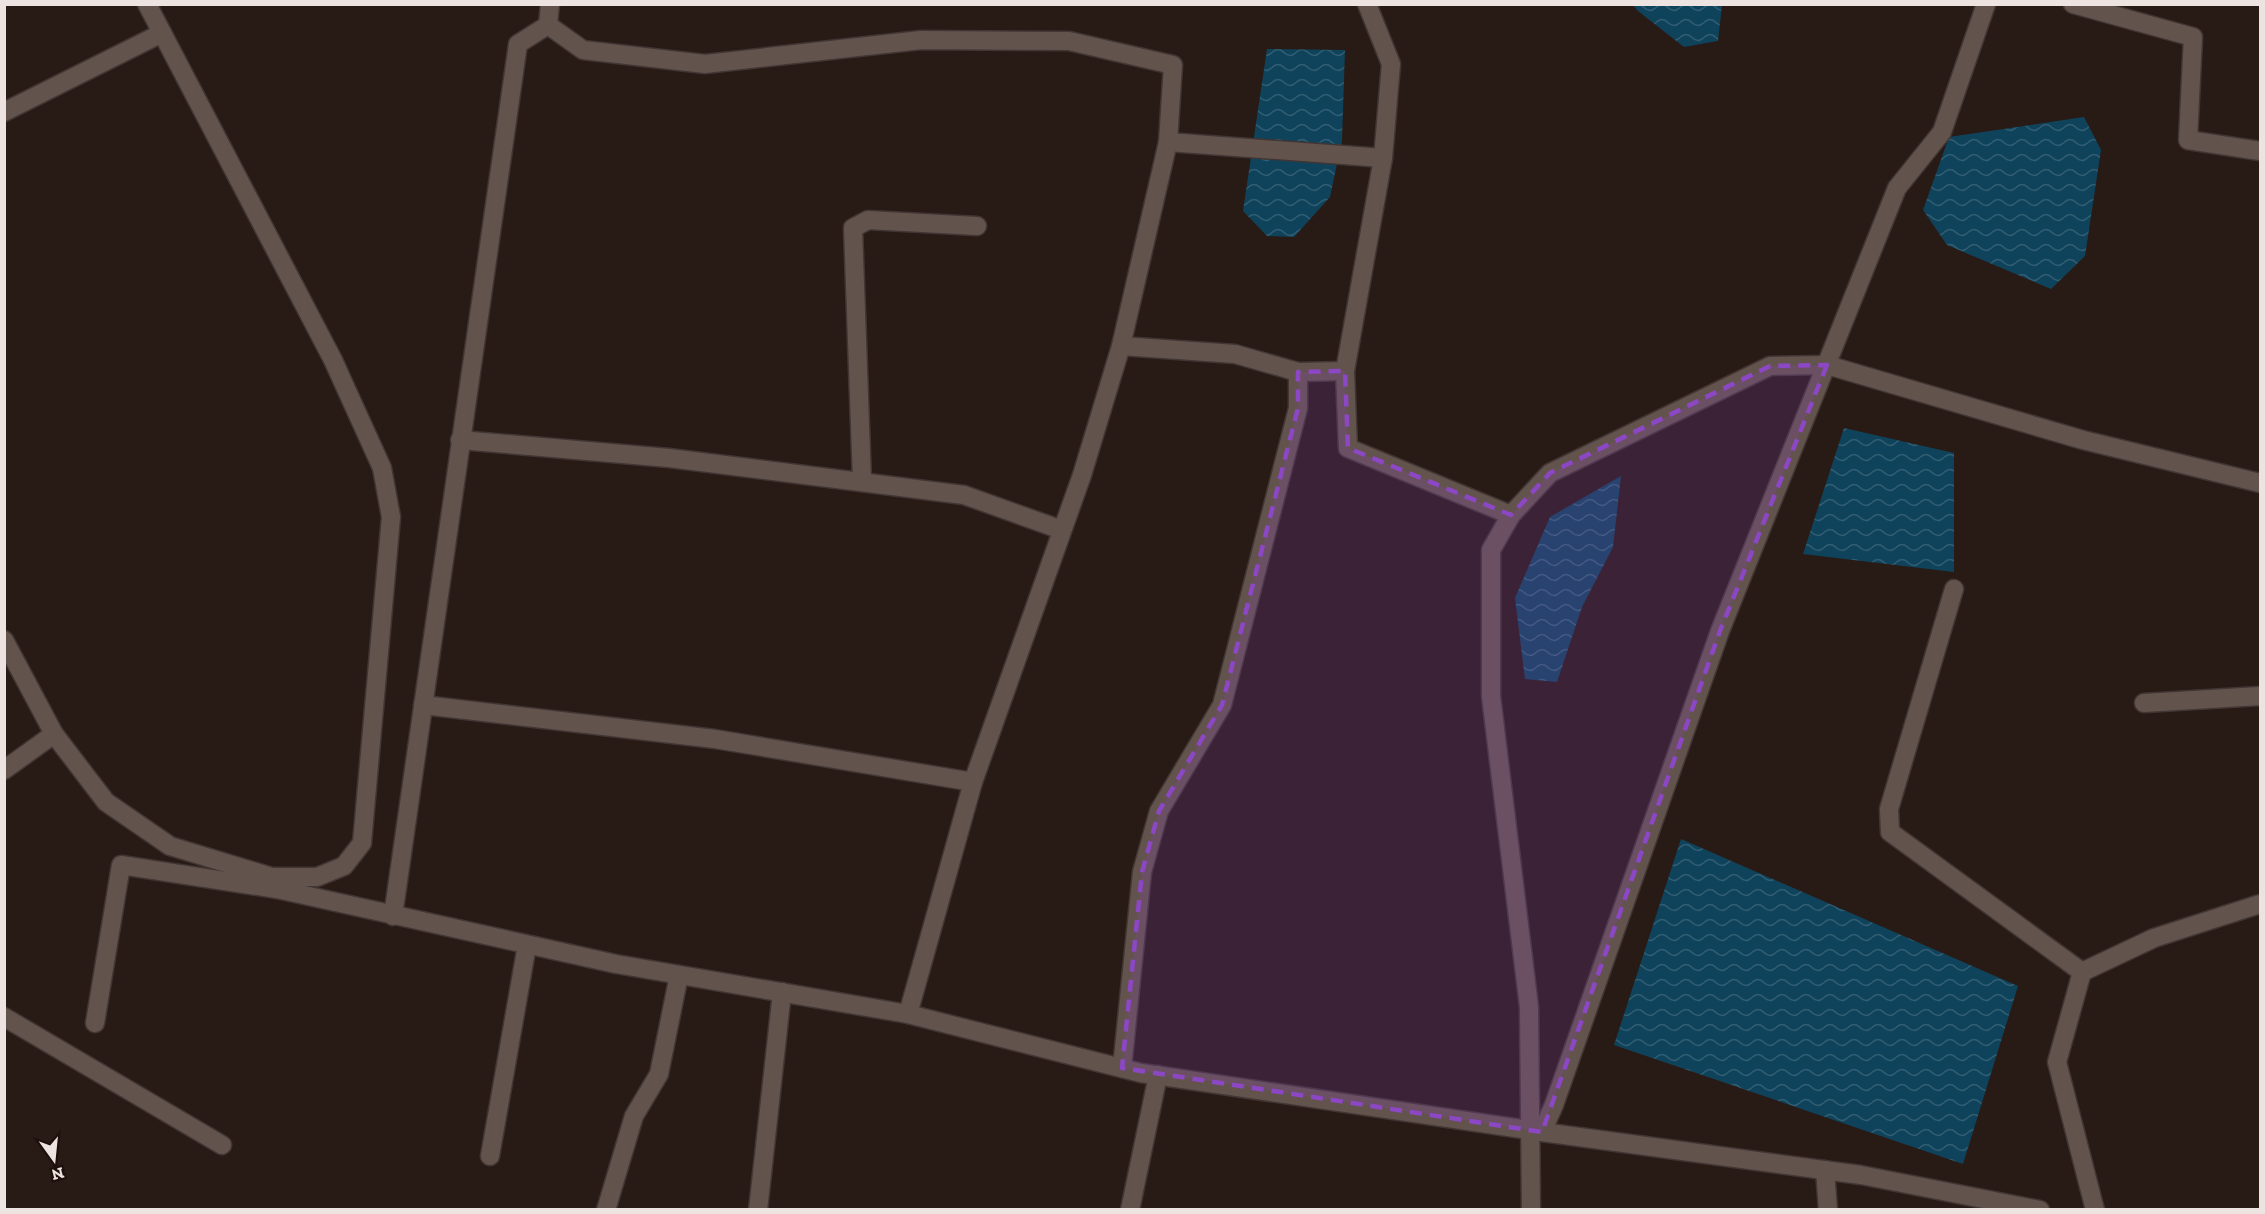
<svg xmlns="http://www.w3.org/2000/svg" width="2265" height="1214" font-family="'Zilla Slab',serif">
	<defs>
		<pattern id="water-waves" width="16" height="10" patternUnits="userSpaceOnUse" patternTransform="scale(1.5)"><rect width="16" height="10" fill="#0f435c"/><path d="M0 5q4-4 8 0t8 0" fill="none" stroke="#325e73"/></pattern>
	</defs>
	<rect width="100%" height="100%" fill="#281a15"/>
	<g fill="url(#water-waves)">
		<path d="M 1633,5 L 1722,5 L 1718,41 L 1684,47 L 1638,11 Z"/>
		<path d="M 1267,49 L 1345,50 L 1342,140 L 1330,197 L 1294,237 L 1267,236 L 1243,211 Z"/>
		<path d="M 2084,117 L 2101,150 L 2085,256 L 2051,289 L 1947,245 L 1923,210 L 1949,137 Z"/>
		<path d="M 1844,428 L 1954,453 L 1954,572 L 1803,554 Z"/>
		<path d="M 1621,476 L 1613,547 L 1582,607 L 1557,682 L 1525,679 L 1515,598 L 1550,517 Z"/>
		<path d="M 1681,839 L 2018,986 L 1963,1164 L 1614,1045 Z"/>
	</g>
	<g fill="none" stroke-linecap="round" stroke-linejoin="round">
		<g stroke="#413634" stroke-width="21">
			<g id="street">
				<path d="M 2073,4 L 2193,37 L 2188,140 L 2260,151"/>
				<path d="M 548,25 L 583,50 L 705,64 L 921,40 L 1069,41 L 1173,65 L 1168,142 L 1383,158"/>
				<path d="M 4,112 L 162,33"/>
				<path d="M 1121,346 L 1235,354 L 1298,372 L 1345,371 L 1348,448 L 1511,515"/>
				<path d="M 1345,371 L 1383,158 L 1391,64 L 1367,4"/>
				<path d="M 460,440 L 669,458 L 964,495 L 1062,530"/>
				<path d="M 862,481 L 853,228 L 868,220 L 977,226"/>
				<path d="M 1954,589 L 1889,809 L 1890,832 L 2082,972"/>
				<path d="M 4,640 L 54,734 L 106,802 L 170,846 L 272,877 L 317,877 L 344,866 L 362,843 L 391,517 L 382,468 L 333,360 L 147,4"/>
				<path d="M 2144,703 L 2260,696"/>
				<path d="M 423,705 L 715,739 L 973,782"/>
				<path d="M 4,770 L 54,734"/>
				<path d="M 393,916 L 518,44 L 548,25 L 550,4"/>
				<path d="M 908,1014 L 973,782 L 1082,475 L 1121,346 L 1168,142"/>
				<path d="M 4,1017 L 222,1145"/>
				<path d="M 95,1023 L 121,865 L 277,889 L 616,964 L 908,1014 L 1141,1073 L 1542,1132 L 1861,1175 L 2040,1210"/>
				<path d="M 1122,1068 L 1142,872 L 1159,811 L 1222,705 L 1298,408 L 1298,372"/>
				<path d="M 1542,1132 L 1554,1105 L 1720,631 L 1897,188 L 1942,132 L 1986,4"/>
				<path d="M 490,1156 L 527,945"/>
				<path d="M 1825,1170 L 1828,1210"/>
				<path d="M 606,1210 L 634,1116 L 659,1074 L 679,975"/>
				<path d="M 758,1210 L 782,992"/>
				<path d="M 1130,1210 L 1158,1075"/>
				<path d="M 1531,1210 L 1529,1007 L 1491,696 L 1491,550 L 1511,515 L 1550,473 L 1770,366 L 1827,365 L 2083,440 L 2260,483"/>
				<path d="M 2095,1210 L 2057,1062 L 2082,972 L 2154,938 L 2260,904"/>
			</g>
		</g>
		<use href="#street" stroke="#63534d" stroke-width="18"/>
	</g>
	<path fill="#8c47c4" fill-opacity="0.2" stroke="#8c47c4" stroke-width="4.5" stroke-dasharray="12 8" stroke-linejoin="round" d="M 1827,365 L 1720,631 L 1542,1132 L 1122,1068 L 1142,872 L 1159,811 L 1222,705 L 1298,408 L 1298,372 L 1345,371 L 1348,448 L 1511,515 L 1550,473 L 1770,366 Z"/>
	<rect width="2265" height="1214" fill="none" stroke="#ede3e0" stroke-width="12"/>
	<g transform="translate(54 1160) rotate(165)" stroke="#1e110c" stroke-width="4.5" paint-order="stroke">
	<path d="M0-4.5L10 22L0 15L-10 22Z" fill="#ede3e0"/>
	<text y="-9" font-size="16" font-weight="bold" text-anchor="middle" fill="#ede3e0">N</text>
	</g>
</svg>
